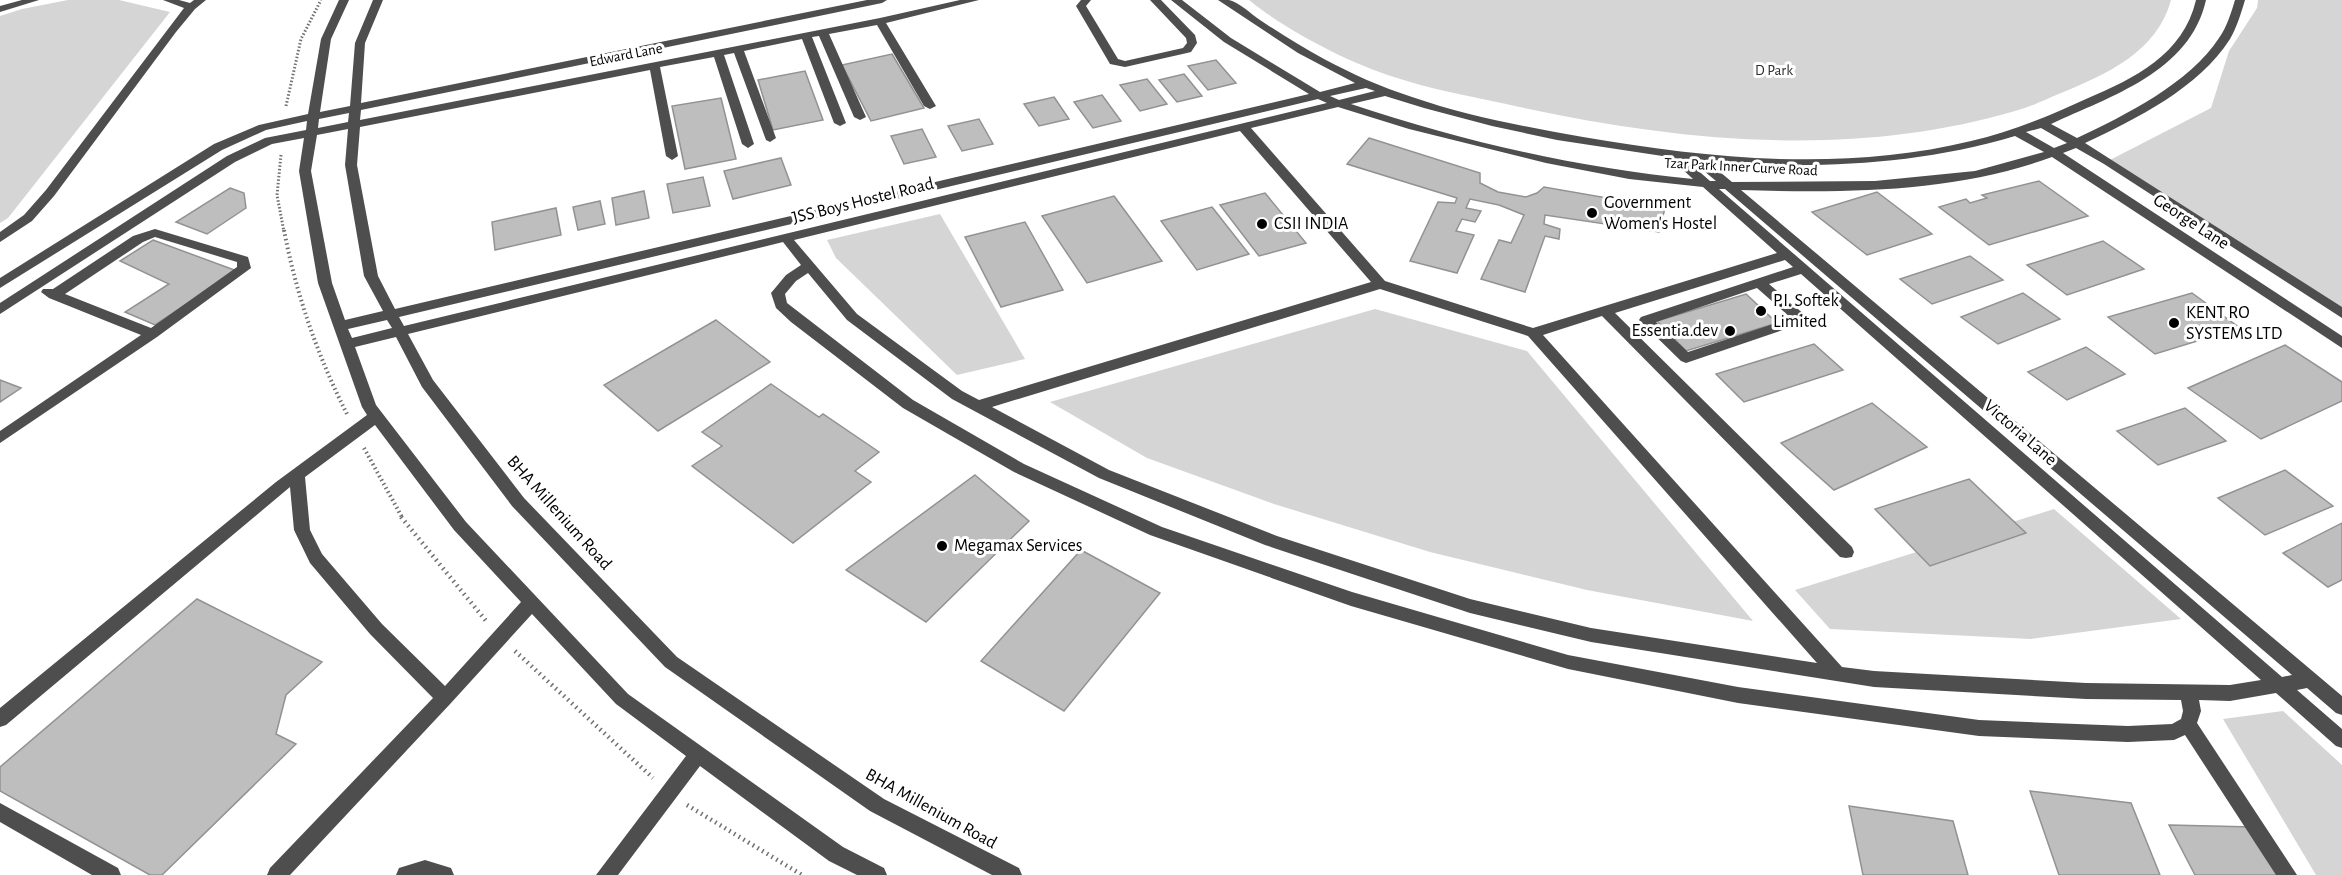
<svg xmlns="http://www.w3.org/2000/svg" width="2342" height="875" font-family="'Alegreya Sans',sans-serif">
	<rect width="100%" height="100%" fill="#fff"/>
	<g fill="#d5d5d5">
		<path d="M 68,0 L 119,0 L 170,12 L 8,218 L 0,223 L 0,16 L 22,9 Z"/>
		<path d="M 1249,0 L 2171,0 C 2157,52 2107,74 2061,93 C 2046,99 2031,107 2015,111 C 1848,160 1673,141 1506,104 C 1468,96 1430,89 1394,77 C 1349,63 1285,30 1249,0 Z"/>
		<path d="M 2258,0 L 2342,0 L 2342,313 L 2108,161 L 2211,108 L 2229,51 L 2257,8 Z"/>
		<path d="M 940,214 L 1025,359 L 957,375 L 836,258 L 827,240 Z"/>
		<path d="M 1375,309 L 1527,351 L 1753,621 L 1587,590 L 1430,552 L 1274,504 L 1147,458 L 1050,402 Z"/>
		<path d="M 2054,509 L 2181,619 L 2031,639 L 1830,629 L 1795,590 Z"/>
		<path d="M 2283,711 L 2342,765 L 2342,875 L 2316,875 L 2223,719 Z"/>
	</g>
	<g fill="#bebebe" stroke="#929292" stroke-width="1.5">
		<path d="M 892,54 L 924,108 L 871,121 L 842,65 Z"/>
		<path d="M 1216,60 L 1236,83 L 1208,90 L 1188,66 Z"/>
		<path d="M 805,71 L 823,120 L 773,130 L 758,80 Z"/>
		<path d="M 1184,74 L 1202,96 L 1177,102 L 1159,80 Z"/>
		<path d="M 1147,79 L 1167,104 L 1140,111 L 1120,85 Z"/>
		<path d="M 1102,95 L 1121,121 L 1093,128 L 1074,102 Z"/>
		<path d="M 1054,97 L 1069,119 L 1039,126 L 1024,104 Z"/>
		<path d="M 721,98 L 736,159 L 685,169 L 672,106 Z"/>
		<path d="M 979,119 L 993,144 L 962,151 L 948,126 Z"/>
		<path d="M 922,129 L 936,157 L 904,164 L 891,136 Z"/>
		<path d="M 1369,138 L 1480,173 L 1480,183 L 1498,192 L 1526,197 L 1537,193 L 1544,187 L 1665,208 L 1659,232 L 1545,215 L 1544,224 L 1560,229 L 1559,239 L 1545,236 L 1525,292 L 1481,279 L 1499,240 L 1511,243 L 1524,215 L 1499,205 L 1470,199 L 1466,208 L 1481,211 L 1475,222 L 1462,219 L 1456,231 L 1474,235 L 1457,273 L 1410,261 L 1438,202 L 1455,203 L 1457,198 L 1347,164 Z"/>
		<path d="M 781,158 L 791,185 L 733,199 L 724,171 Z"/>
		<path d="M 703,177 L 710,206 L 673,213 L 667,184 Z"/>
		<path d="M 2039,181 L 2088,216 L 1989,245 L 1939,207 L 1966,199 L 1970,203 L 1987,198 L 1982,195 Z"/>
		<path d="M 230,188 L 244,193 L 246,208 L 207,234 L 176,222 Z"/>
		<path d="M 644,191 L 649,218 L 616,225 L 612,198 Z"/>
		<path d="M 1877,192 L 1932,234 L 1867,255 L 1812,212 Z"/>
		<path d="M 1265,193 L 1306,243 L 1259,256 L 1220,205 Z"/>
		<path d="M 1114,196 L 1162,261 L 1087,283 L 1042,216 Z"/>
		<path d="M 600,201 L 605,224 L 578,230 L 573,207 Z"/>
		<path d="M 1212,207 L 1249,254 L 1197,270 L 1161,221 Z"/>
		<path d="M 556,208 L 561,235 L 495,250 L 492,222 Z"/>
		<path d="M 1025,222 L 1063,290 L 1001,307 L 965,237 Z"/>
		<path d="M 153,240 L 237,271 L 155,325 L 125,312 L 169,284 L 120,261 Z"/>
		<path d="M 2103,241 L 2144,269 L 2067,295 L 2027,265 Z"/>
		<path d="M 1970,256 L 2003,280 L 1932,304 L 1900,279 Z"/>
		<path d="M 2023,293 L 2060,319 L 1998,344 L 1961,317 Z"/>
		<path d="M 2192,293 L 2240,328 L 2155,354 L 2108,317 Z"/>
		<path d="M 1746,294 L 1777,323 L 1686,351 L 1657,321 Z"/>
		<path d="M 716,320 L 770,362 L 658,431 L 604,385 Z"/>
		<path d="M 1814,344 L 1843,370 L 1744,402 L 1716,374 Z"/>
		<path d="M 2285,345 L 2342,382 L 2342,401 L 2261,439 L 2188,388 Z"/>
		<path d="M 2086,347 L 2125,374 L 2067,400 L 2028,372 Z"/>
		<path d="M 0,380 L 21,388 L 0,402 Z"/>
		<path d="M 771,384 L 819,417 L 823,414 L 879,452 L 855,471 L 871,482 L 793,543 L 692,466 L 722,446 L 702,432 Z"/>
		<path d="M 1872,403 L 1927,447 L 1834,490 L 1781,443 Z"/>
		<path d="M 2185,408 L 2226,441 L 2158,465 L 2117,431 Z"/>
		<path d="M 2285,470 L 2333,506 L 2265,535 L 2218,498 Z"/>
		<path d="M 975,475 L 1029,521 L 926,622 L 846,570 Z"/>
		<path d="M 1969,479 L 2026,533 L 1930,566 L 1875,509 Z"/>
		<path d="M 2342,523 L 2342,580 L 2328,587 L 2283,553 Z"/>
		<path d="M 1081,550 L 1160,593 L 1064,711 L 981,661 Z"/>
		<path d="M 197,599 L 322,662 L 286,695 L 276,734 L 296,744 L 162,875 L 150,875 L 0,791 L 0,767 Z"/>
		<path d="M 2030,791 L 2131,803 L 2160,875 L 2059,875 Z"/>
		<path d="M 1849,806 L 1953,821 L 1968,875 L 1863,875 Z"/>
		<path d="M 2169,825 L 2253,827 L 2281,875 L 2195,875 Z"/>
	</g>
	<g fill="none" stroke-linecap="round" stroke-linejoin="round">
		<g stroke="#707070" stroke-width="3" stroke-dasharray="1.5 2" stroke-linecap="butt">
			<path d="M 286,106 L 301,39 L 321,0"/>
			<path d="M 281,155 L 277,195 L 284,232"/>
		</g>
		<g stroke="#707070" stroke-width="4" stroke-dasharray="1.5 3" stroke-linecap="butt">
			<path d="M 284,230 C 296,294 318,357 347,414"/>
			<path d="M 364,448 L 403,519"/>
		</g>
		<g stroke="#707070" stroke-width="4.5" stroke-dasharray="1.5 4" stroke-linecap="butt">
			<path d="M 401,517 L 487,622"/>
			<path d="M 515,651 L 653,778"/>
			<path d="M 687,805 L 802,875"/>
		</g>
		<g fill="#4e4e4e" fill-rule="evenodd">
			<path d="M 22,0 L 39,0 L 0,12 L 0,6 Z"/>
			<path d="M 163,0 L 179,0 L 190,3 L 194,0 L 206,0 L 195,9 L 176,32 L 54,196 L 32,221 L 0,242 L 0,232 L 24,215 L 46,190 L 184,8 Z"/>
			<path d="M 339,0 L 349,0 L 331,39 L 320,112 L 350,106 L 355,43 L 373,0 L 383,0 L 365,43 L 361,103 L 867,0 L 887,0 L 882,3 L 361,110 L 360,120 L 880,18 L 960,0 L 979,0 L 886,23 L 936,106 L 930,109 L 924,106 L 877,25 L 829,34 L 866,117 L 860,120 L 854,117 L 819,36 L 812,37 L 846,123 L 840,126 L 834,123 L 802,39 L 744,51 L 776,138 L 770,142 L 766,140 L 734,53 L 724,55 L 754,144 L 748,148 L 742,144 L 714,57 L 660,67 L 678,156 L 672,160 L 666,156 L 650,70 L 360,127 L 357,165 L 378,276 L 395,309 L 1309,94 L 1224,42 L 1171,0 L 1182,0 L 1231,38 L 1320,92 L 1355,83 L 1298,53 L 1218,0 C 1221,0 1225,0 1229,0 C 1239,2 1251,14 1260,20 C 1281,34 1302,47 1324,59 C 1352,74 1381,87 1412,97 C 1467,116 1526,127 1583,137 C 1710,159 1844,172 1971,141 C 2011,132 2049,116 2086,99 C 2135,78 2183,55 2196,0 L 2206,0 C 2190,72 2111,96 2051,124 L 2077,138 C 2124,116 2190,83 2219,38 C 2227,27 2231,13 2235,0 L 2245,0 C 2241,13 2237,27 2230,39 C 2199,88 2136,119 2085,143 L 2342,307 L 2342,318 L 2104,164 L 2076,148 L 2063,153 L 2342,336 L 2342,348 L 2052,157 C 1954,193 1845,193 1741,190 L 2342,696 L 2342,715 L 2336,713 L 2307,688 L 2297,690 L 2342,729 L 2342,748 L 2336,746 L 2276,693 L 2230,701 L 2199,700 L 2201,711 L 2197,723 L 2297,875 L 2276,875 L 2185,735 L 2174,740 L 2128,742 L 1979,736 L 1738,703 L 1568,669 L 1351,606 L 1150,535 L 1014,472 L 903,408 L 791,322 L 776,308 L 771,293 L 786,275 L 801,265 L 783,242 L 408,334 L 433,380 L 524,498 L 677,657 L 884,799 L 1019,868 L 1022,875 L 992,875 L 870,811 L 665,667 L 512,506 L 422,387 L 396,337 L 355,347 L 376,405 L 466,522 L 628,694 L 843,847 L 884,868 L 887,875 L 857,875 L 829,861 L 700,766 L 618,875 L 596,875 L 686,756 L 616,704 L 532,614 L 451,703 L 290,875 L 267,875 L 270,868 L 433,698 L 370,634 L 310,563 L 294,530 L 290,487 L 6,725 L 0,727 L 0,708 L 276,482 L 367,415 L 362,407 L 318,283 L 299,171 L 304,138 L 272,144 L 235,162 L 0,314 L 0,303 L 227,156 L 265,138 L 306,130 L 307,121 L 266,130 L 222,150 L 0,288 L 0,278 L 214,144 L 259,125 L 308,114 L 321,39 ZM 1366,88 L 1375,91 L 1339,100 L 1330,96 ZM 1385,96 L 1424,108 L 1492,126 L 1557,140 L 1669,157 L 1693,179 C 1578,168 1461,141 1351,104 ZM 1318,99 L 1327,103 L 404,326 L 399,317 ZM 1338,107 L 1409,129 L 1546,163 L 1629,179 L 1703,187 L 1777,253 L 1533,328 L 1385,281 L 1251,128 ZM 349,113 L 348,122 L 318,128 L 319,119 ZM 2041,128 L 2067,143 L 2054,148 L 2026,132 ZM 348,129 L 345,165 L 364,276 L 383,311 L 345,320 L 332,283 L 311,171 L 317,135 ZM 1240,131 L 1371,282 L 979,400 L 962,391 L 857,314 L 794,240 ZM 2015,136 L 2044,152 L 1975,171 L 1875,181 L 1732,182 L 1708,162 C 1812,169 1914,166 2015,136 ZM 1685,159 L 1691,160 L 1716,181 L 1710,181 ZM 1719,189 L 1725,189 L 2292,675 L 2282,677 ZM 1785,260 L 1793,267 L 1641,317 L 1639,320 L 1681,361 L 1686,363 L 1806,322 L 1808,319 L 1806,316 L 1769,284 L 1801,274 L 2261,680 L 2230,685 L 2086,683 L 1874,671 L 1842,667 L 1543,335 L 1602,316 L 1840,557 L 1846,558 L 1852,557 L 1854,552 L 1852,547 L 1615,313 ZM 808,273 L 847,320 L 952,399 L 1099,478 L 1265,545 L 1470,613 L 1591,642 L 1874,687 L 2086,699 L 2181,700 L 2183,711 L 2181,719 L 2172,724 L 2128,726 L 1979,720 L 1738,687 L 1568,655 L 1352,592 L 1162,527 L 1024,464 L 913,400 L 787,303 L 785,294 L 796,281 ZM 1757,288 L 1791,318 L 1688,352 L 1656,322 ZM 1380,289 L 1528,336 L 1817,663 L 1591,628 L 1470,599 L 1277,536 L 1109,470 L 992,407 ZM 387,320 L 392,328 L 352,338 L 348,329 ZM 375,425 L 454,530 L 521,602 L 445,686 L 382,624 L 322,554 L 310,530 L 305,477 Z"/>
			<path d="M 1081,0 L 1091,0 L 1086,6 L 1118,59 L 1125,61 L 1183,48 L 1187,43 L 1186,38 L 1150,0 L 1161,0 L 1195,35 L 1197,43 L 1191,52 L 1187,53 L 1125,67 L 1110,64 L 1076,6 Z"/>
			<path d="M 155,229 L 248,257 L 251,268 L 157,337 L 0,443 L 0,431 L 141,335 L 49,298 L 41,292 L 43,289 L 53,289 L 133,236 ZM 155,237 L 237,262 L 237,267 L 151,328 L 65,294 L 143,242 Z"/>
			<path d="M 0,803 L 118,868 L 121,875 L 92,875 L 0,822 Z"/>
			<path d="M 425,860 L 451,868 L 454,875 L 396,875 L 399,868 Z"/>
		</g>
	</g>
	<g fill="#000" stroke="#fff" stroke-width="2">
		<circle cx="1592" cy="213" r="6"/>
		<circle cx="1262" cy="224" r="6"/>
		<circle cx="1761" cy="311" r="6"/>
		<circle cx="2174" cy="323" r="6"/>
		<circle cx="1730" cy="331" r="6"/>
		<circle cx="942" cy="546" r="6"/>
	</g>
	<g text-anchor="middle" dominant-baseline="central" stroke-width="6" stroke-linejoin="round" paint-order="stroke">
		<g font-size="15" fill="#000" stroke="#fff">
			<text transform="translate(626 55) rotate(-11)">Edward Lane</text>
			<text transform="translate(1741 167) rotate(3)">Tzar Park Inner Curve Road</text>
		</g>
		<g font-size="15" fill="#2c2c2c" stroke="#fff">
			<text x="1774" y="70">D Park</text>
		</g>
		<g font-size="18" fill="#000" stroke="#fff">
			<text transform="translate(863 201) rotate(-14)">JSS Boys Hostel Road</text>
			<text transform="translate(2191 222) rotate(33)">George Lane</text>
			<text transform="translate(2020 433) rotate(41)">Victoria Lane</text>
			<text transform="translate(559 513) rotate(48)">BHA Millenium Road</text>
			<text transform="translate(931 809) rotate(29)">BHA Millenium Road</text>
		</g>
		<g font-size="18" fill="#000" stroke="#fff" text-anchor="start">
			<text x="1604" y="203">Government<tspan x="1604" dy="21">Women's Hostel</tspan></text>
			<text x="1274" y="224">CSII INDIA</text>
			<text x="1773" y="301">P.I. Softek<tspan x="1773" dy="21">Limited</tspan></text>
			<text x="2186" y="313">KENT RO<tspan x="2186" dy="21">SYSTEMS LTD</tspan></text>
			<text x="1718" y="331" text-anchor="end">Essentia.dev</text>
			<text x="954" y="546">Megamax Services</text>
		</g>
	</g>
</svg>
